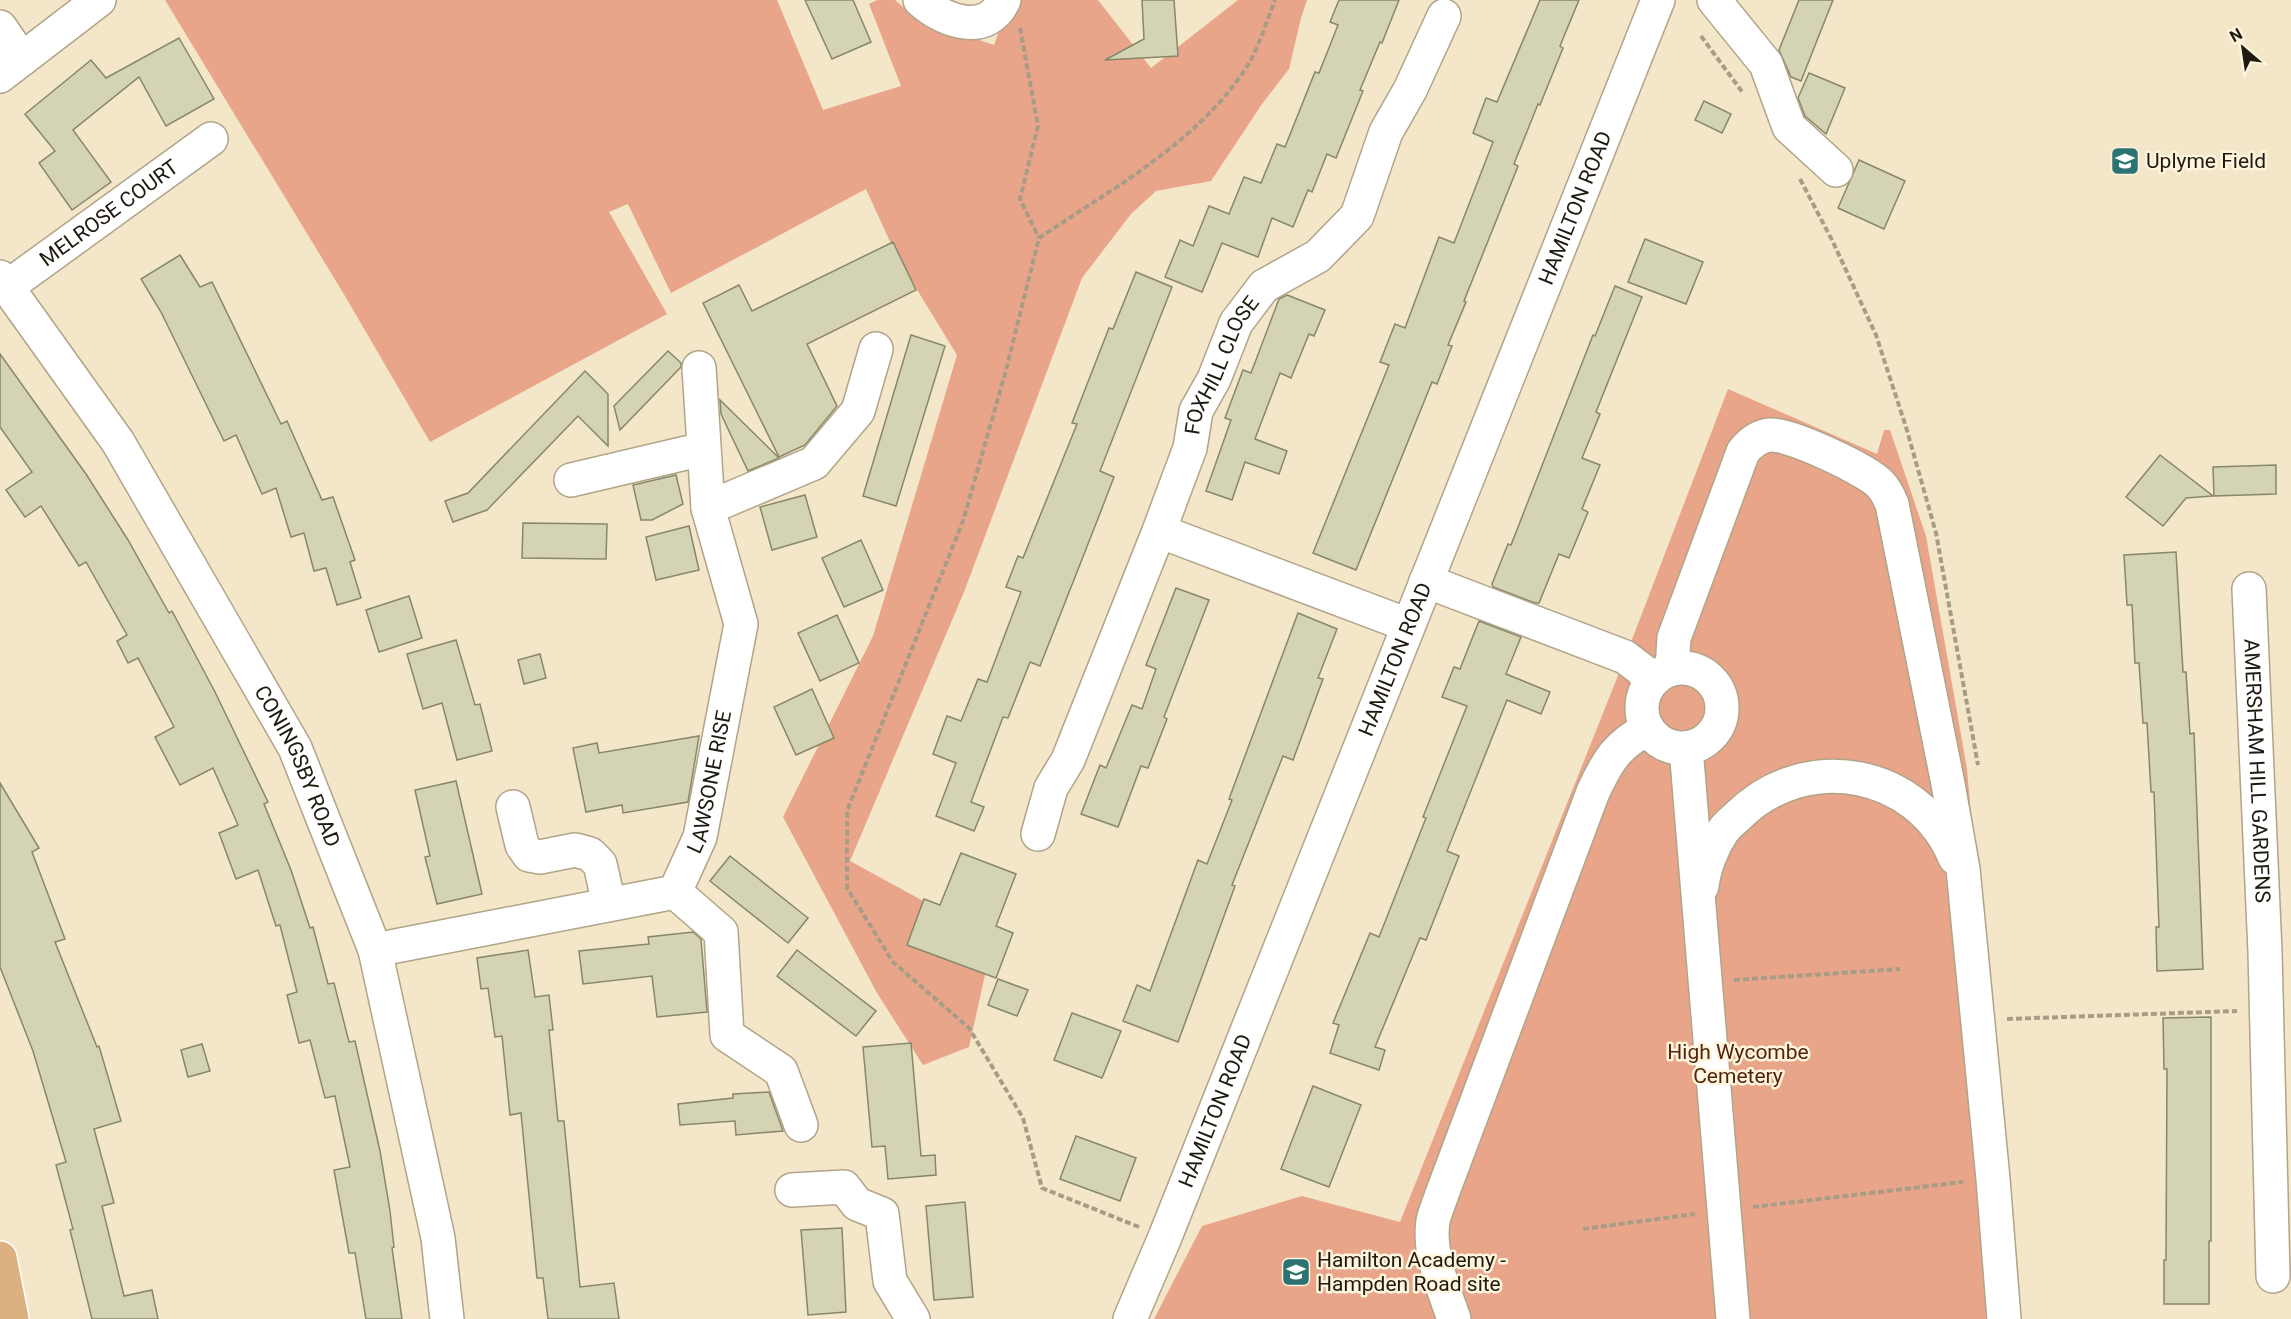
<svg xmlns="http://www.w3.org/2000/svg" width="2291" height="1319" font-family="Roboto,sans-serif">
	<rect width="100%" height="100%" fill="#f4e6c8"/>
	<g fill="#e8a58a">
		<path d="M 165,0 L 777,0 L 823,110 L 901,86 L 869,4 L 877,0 L 895,0 L 917,19 L 994,45 L 1011,0 L 1098,0 L 1151,68 L 1238,0 L 1307,0 L 1301,18 L 1289,69 L 1262,104 L 1211,181 L 1156,191 L 1131,214 L 1082,278 L 964,592 L 850,861 L 993,939 L 969,1047 L 923,1065 L 877,993 L 783,817 L 873,636 L 957,355 L 897,257 L 866,189 L 671,293 L 628,204 L 609,212 L 667,314 L 430,442 L 345,296 Z"/>
		<path d="M 1728,389 L 1877,454 L 1884,430 L 1890,430 L 1926,536 L 1967,769 L 2016,1319 L 1154,1319 L 1202,1226 L 1302,1196 L 1400,1222 L 1623,663 Z"/>
	</g>
	<g fill="#d4d4b4" stroke="#87876a" stroke-width="1.5">
		<path d="M 805,0 L 853,0 L 871,42 L 832,59 Z"/>
		<path d="M 1142,0 L 1174,0 L 1178,56 L 1105,60 L 1144,39 Z"/>
		<path d="M 1339,0 L 1399,0 L 1382,43 L 1380,42 L 1360,90 L 1363,91 L 1336,158 L 1327,154 L 1312,192 L 1308,190 L 1293,227 L 1272,218 L 1258,257 L 1222,243 L 1202,292 L 1165,277 L 1180,240 L 1193,246 L 1209,206 L 1229,214 L 1244,177 L 1261,183 L 1277,144 L 1285,147 L 1315,72 L 1319,73 L 1338,25 L 1330,22 Z"/>
		<path d="M 1540,0 L 1579,0 L 1560,46 L 1563,48 L 1540,105 L 1538,104 L 1514,164 L 1518,166 L 1464,301 L 1466,302 L 1448,345 L 1452,346 L 1437,384 L 1432,382 L 1356,570 L 1313,553 L 1389,365 L 1380,362 L 1395,324 L 1405,328 L 1439,237 L 1454,243 L 1493,142 L 1473,133 L 1486,98 L 1497,102 Z"/>
		<path d="M 1799,0 L 1833,0 L 1801,81 L 1791,77 L 1779,50 Z"/>
		<path d="M 179,38 L 214,99 L 166,126 L 139,77 L 73,130 L 111,182 L 72,210 L 39,163 L 55,151 L 25,114 L 91,60 L 106,78 Z"/>
		<path d="M 1809,73 L 1845,88 L 1826,134 L 1805,116 L 1798,98 Z"/>
		<path d="M 1704,101 L 1731,114 L 1722,133 L 1695,120 Z"/>
		<path d="M 1859,160 L 1905,181 L 1884,229 L 1838,208 Z"/>
		<path d="M 1645,239 L 1703,262 L 1686,304 L 1628,282 Z"/>
		<path d="M 893,242 L 916,290 L 807,344 L 837,406 L 805,445 L 779,457 L 703,303 L 739,285 L 752,311 Z"/>
		<path d="M 180,255 L 200,287 L 212,282 L 281,424 L 287,421 L 322,500 L 333,497 L 355,560 L 350,562 L 361,598 L 337,605 L 326,568 L 314,571 L 304,533 L 291,537 L 276,488 L 262,494 L 236,435 L 224,441 L 161,312 L 141,279 Z"/>
		<path d="M 1136,272 L 1172,287 L 1100,471 L 1114,477 L 1099,516 L 1040,666 L 1030,662 L 1008,718 L 1003,717 L 971,802 L 984,807 L 974,831 L 936,816 L 956,763 L 933,754 L 947,716 L 961,721 L 978,679 L 987,682 L 1021,592 L 1006,587 L 1018,556 L 1023,558 L 1048,496 L 1077,424 L 1072,423 L 1109,328 L 1113,329 Z"/>
		<path d="M 1615,286 L 1642,297 L 1596,412 L 1600,414 L 1582,458 L 1600,465 L 1582,509 L 1588,512 L 1569,558 L 1559,554 L 1539,603 L 1535,603 L 1493,587 L 1492,584 L 1508,544 L 1511,545 L 1593,335 L 1595,336 Z"/>
		<path d="M 1287,295 L 1325,310 L 1314,336 L 1309,334 L 1291,378 L 1280,373 L 1255,439 L 1287,451 L 1279,474 L 1245,462 L 1232,500 L 1206,491 L 1231,420 L 1225,418 L 1243,370 L 1251,373 L 1279,299 Z"/>
		<path d="M 911,335 L 945,346 L 896,506 L 863,496 Z"/>
		<path d="M 668,351 L 681,363 L 681,367 L 620,430 L 614,406 Z"/>
		<path d="M 0,354 L 86,474 L 128,540 L 169,613 L 172,611 L 215,692 L 268,802 L 264,804 L 291,870 L 310,928 L 313,927 L 328,984 L 334,983 L 349,1042 L 355,1041 L 380,1151 L 390,1211 L 394,1247 L 392,1248 L 402,1319 L 366,1319 L 355,1253 L 349,1253 L 334,1170 L 350,1167 L 335,1096 L 325,1098 L 310,1040 L 299,1043 L 287,995 L 297,992 L 280,925 L 276,926 L 258,870 L 236,879 L 219,833 L 238,825 L 213,768 L 180,785 L 155,737 L 174,727 L 138,658 L 128,663 L 117,641 L 127,635 L 86,562 L 79,566 L 41,506 L 25,517 L 6,490 L 32,472 L 0,427 Z"/>
		<path d="M 585,371 L 608,394 L 608,446 L 578,416 L 487,510 L 453,522 L 445,501 L 468,493 Z"/>
		<path d="M 720,400 L 779,458 L 748,471 L 721,414 Z"/>
		<path d="M 2160,455 L 2213,496 L 2186,498 L 2163,526 L 2126,497 Z"/>
		<path d="M 2276,465 L 2276,494 L 2214,496 L 2213,467 Z"/>
		<path d="M 676,475 L 683,504 L 652,520 L 641,520 L 633,485 Z"/>
		<path d="M 805,495 L 817,537 L 772,550 L 760,507 Z"/>
		<path d="M 523,523 L 607,524 L 606,559 L 522,558 Z"/>
		<path d="M 689,526 L 699,570 L 656,580 L 646,537 Z"/>
		<path d="M 861,540 L 883,590 L 844,607 L 822,558 Z"/>
		<path d="M 2176,552 L 2183,672 L 2186,672 L 2190,734 L 2194,733 L 2203,969 L 2157,971 L 2156,927 L 2159,927 L 2154,792 L 2151,792 L 2147,723 L 2143,723 L 2139,663 L 2135,663 L 2132,605 L 2127,605 L 2124,555 Z"/>
		<path d="M 1176,588 L 1209,600 L 1164,717 L 1167,719 L 1148,768 L 1141,766 L 1118,827 L 1081,814 L 1100,765 L 1106,768 L 1132,705 L 1142,709 L 1156,669 L 1146,665 Z"/>
		<path d="M 409,596 L 422,638 L 379,652 L 366,610 Z"/>
		<path d="M 1298,613 L 1337,629 L 1318,678 L 1323,679 L 1293,760 L 1283,756 L 1232,885 L 1235,886 L 1178,1042 L 1123,1021 L 1137,985 L 1150,991 L 1198,860 L 1207,864 L 1232,800 L 1229,799 Z"/>
		<path d="M 837,615 L 859,663 L 820,681 L 798,633 Z"/>
		<path d="M 1479,621 L 1521,637 L 1506,674 L 1550,692 L 1541,714 L 1507,700 L 1447,851 L 1459,856 L 1426,940 L 1420,938 L 1375,1047 L 1385,1050 L 1379,1070 L 1330,1053 L 1339,1025 L 1333,1023 L 1370,933 L 1379,937 L 1426,818 L 1423,817 L 1467,706 L 1442,697 L 1454,667 L 1460,669 Z"/>
		<path d="M 456,640 L 475,705 L 480,704 L 492,751 L 457,760 L 442,703 L 423,709 L 407,654 Z"/>
		<path d="M 540,654 L 546,678 L 524,684 L 518,660 Z"/>
		<path d="M 812,689 L 834,738 L 796,755 L 774,707 Z"/>
		<path d="M 699,736 L 688,802 L 623,813 L 622,805 L 586,812 L 573,748 L 597,743 L 599,753 Z"/>
		<path d="M 456,781 L 482,894 L 437,904 L 425,857 L 430,856 L 415,790 Z"/>
		<path d="M 0,783 L 39,848 L 32,852 L 65,939 L 55,942 L 97,1047 L 99,1046 L 121,1121 L 94,1129 L 114,1203 L 102,1206 L 124,1296 L 152,1290 L 158,1319 L 92,1319 L 70,1230 L 73,1229 L 56,1165 L 66,1162 L 33,1051 L 0,967 Z"/>
		<path d="M 961,853 L 1016,874 L 996,926 L 1013,933 L 996,978 L 907,945 L 924,899 L 940,905 Z"/>
		<path d="M 730,856 L 808,918 L 788,943 L 710,881 Z"/>
		<path d="M 693,932 L 701,939 L 707,1012 L 657,1017 L 652,976 L 583,984 L 579,951 L 649,944 L 648,937 Z"/>
		<path d="M 528,950 L 535,997 L 549,995 L 553,1030 L 549,1030 L 558,1121 L 564,1121 L 580,1287 L 614,1283 L 619,1319 L 548,1319 L 543,1278 L 537,1278 L 521,1113 L 510,1115 L 502,1036 L 495,1037 L 488,988 L 481,989 L 477,958 Z"/>
		<path d="M 797,950 L 876,1011 L 856,1036 L 777,976 Z"/>
		<path d="M 998,979 L 1028,990 L 1017,1016 L 988,1005 Z"/>
		<path d="M 1072,1013 L 1121,1031 L 1102,1078 L 1054,1060 Z"/>
		<path d="M 2211,1017 L 2211,1241 L 2209,1241 L 2209,1304 L 2164,1304 L 2164,1260 L 2166,1260 L 2167,1069 L 2164,1069 L 2163,1018 Z"/>
		<path d="M 911,1043 L 921,1156 L 935,1155 L 936,1175 L 888,1179 L 885,1146 L 872,1147 L 863,1047 Z"/>
		<path d="M 202,1044 L 210,1071 L 188,1077 L 181,1050 Z"/>
		<path d="M 1313,1086 L 1361,1105 L 1329,1187 L 1281,1169 Z"/>
		<path d="M 769,1092 L 783,1131 L 736,1135 L 735,1121 L 680,1125 L 678,1104 L 733,1098 L 733,1094 Z"/>
		<path d="M 1076,1136 L 1136,1158 L 1120,1201 L 1060,1179 Z"/>
		<path d="M 965,1202 L 973,1297 L 934,1300 L 926,1206 Z"/>
		<path d="M 842,1228 L 846,1312 L 808,1315 L 801,1230 Z"/>
	</g>
	<g fill="none" stroke-linecap="round" stroke-linejoin="round">
		<g stroke="#b1a488" stroke-width="36">
			<g id="minor">
				<path d="M 920,0 C 944,22 988,37 1004,0"/>
				<path d="M 1714,0 L 1766,64 L 1789,127 L 1836,170"/>
				<path d="M 0,27 L 22,59"/>
				<path d="M 0,76 L 99,0"/>
				<path id="s1" d="M 0,277 L 118,442 L 295,748 L 375,950 L 438,1238 L 447,1319"/>
				<path id="s2" d="M 7,287 L 211,139"/>
				<path d="M 571,480 L 703,449"/>
				<path d="M 708,508 L 814,463 L 858,411 L 876,349"/>
				<path d="M 1426,581 L 1625,657 L 1642,670 L 1651,682"/>
				<path id="s3" d="M 2249,589 L 2265,952 L 2273,1276"/>
				<path id="s4" d="M 1408,625 L 1159,531 L 1190,448 L 1196,411 L 1214,379 L 1236,323 L 1264,286 L 1318,256 L 1357,216 L 1386,132 L 1410,90 L 1444,16"/>
				<circle cx="1682" cy="708" r="40"/>
				<path d="M 1672,669 L 1674,638 L 1743,452 C 1750,443 1758,436 1770,435 C 1789,433 1867,470 1880,484 C 1886,490 1889,497 1892,504 L 1948,784 L 1963,869 L 1993,1179 L 2004,1319"/>
				<path d="M 1686,748 L 1733,1319"/>
				<path d="M 513,807 L 522,845 L 529,855 L 540,857 L 575,850 L 590,854 L 600,864 L 609,904"/>
				<path d="M 1038,834 L 1051,788 L 1068,760 L 1159,531"/>
				<path d="M 1702,886 C 1704,868 1712,847 1723,831 C 1727,825 1734,820 1739,815 C 1807,749 1919,770 1955,858"/>
				<path d="M 675,892 L 721,932 L 727,1035 L 781,1071 L 801,1125"/>
				<path id="s5" d="M 375,950 L 675,892 L 700,837 L 741,624 L 708,508 L 699,368"/>
				<path d="M 792,1190 L 844,1187 L 857,1204 L 882,1214 L 890,1281 L 913,1319"/>
				<path id="s6" d="M 1130,1319 L 1165,1237 L 1658,0"/>
				<path d="M 1454,1319 C 1444,1290 1428,1253 1433,1221 C 1435,1212 1439,1203 1442,1194 L 1593,792 C 1607,762 1617,744 1648,729"/>
			</g>
		</g>
		<g stroke="#fff" stroke-width="36">
			<path id="major" d="M 0,1258 L 12,1319"/>
		</g>
		<g stroke="#a79c86" stroke-width="4" stroke-dasharray="6 3" stroke-linecap="butt">
			<path d="M 1020,28 L 1038,126 L 1020,199 L 1039,238"/>
			<path d="M 1701,36 L 1743,93"/>
			<path d="M 1800,179 L 1833,242 L 1876,335 L 1906,427 L 1936,533 L 1978,765"/>
			<path d="M 1734,980 L 1900,969"/>
			<path d="M 2007,1019 L 2237,1011"/>
			<path d="M 1753,1207 L 1963,1182"/>
			<path d="M 1139,1227 L 1042,1188 L 1023,1118 L 969,1028 L 893,962 L 847,888 L 847,811 L 963,521 L 1005,374 L 1039,238 C 1113,188 1201,141 1249,63 C 1260,44 1267,20 1275,0"/>
			<path d="M 1583,1229 L 1695,1214"/>
		</g>
		<use href="#minor" stroke="#fff" stroke-width="33"/>
		<use href="#major" stroke="#dcb181" stroke-width="33"/>
	</g>
	<defs>
		<g id="school-square" transform="scale(1.5)"><rect x="-9" y="-9" width="18" height="18" rx="4" fill="#2b7472" stroke="#fff4dc"/><path d="M0-5L7-2L0 1L-7-2ZM-4 1L0 2.5L4 1V4Q0 6-4 4Z" fill="#fff"/></g>
	</defs>
	<g fill-rule="evenodd">
		<use href="#school-square" x="2125" y="161"/>
		<use href="#school-square" x="1296" y="1272"/>
	</g>
	<g text-anchor="middle" dominant-baseline="central" stroke-width="5" stroke-linejoin="round" paint-order="stroke">
		<g font-size="21" fill="#1f1a10" stroke="#fff4dc" text-anchor="start">
			<text x="2146" y="161">Uplyme Field</text>
			<text x="1317" y="1260">Hamilton Academy -<tspan x="1317" dy="24">Hampden Road site</tspan></text>
		</g>
		<g font-size="21" fill="#1f1a10" stroke="#fff4dc">
			<text stroke="none"><textPath href="#s6" startOffset="1197">HAMILTON ROAD</textPath></text>
			<text stroke="none"><textPath href="#s2" startOffset="126">MELROSE COURT</textPath></text>
			<text stroke="none"><textPath href="#s4" startOffset="444">FOXHILL CLOSE</textPath></text>
			<text stroke="none"><textPath href="#s6" startOffset="711">HAMILTON ROAD</textPath></text>
			<text stroke="none"><textPath href="#s1" startOffset="574">CONINGSBY ROAD</textPath></text>
			<text stroke="none"><textPath href="#s3" startOffset="182">AMERSHAM HILL GARDENS</textPath></text>
			<text stroke="none"><textPath href="#s5" startOffset="422">LAWSONE RISE</textPath></text>
			<text stroke="none"><textPath href="#s6" startOffset="225">HAMILTON ROAD</textPath></text>
		</g>
		<g font-size="21" fill="#52240f" stroke="#fff4dc">
			<text x="1738" y="1052">High Wycombe<tspan x="1738" dy="24">Cemetery</tspan></text>
		</g>
	</g>
	<g transform="translate(2243 48) rotate(331)" stroke="#fff4dc" stroke-width="4.5" paint-order="stroke">
	<path d="M0-4.5L10 22L0 15L-10 22Z" fill="#1f1a10"/>
	<text y="-9" font-size="16" font-weight="bold" text-anchor="middle" fill="#1f1a10">N</text>
	</g>
</svg>
